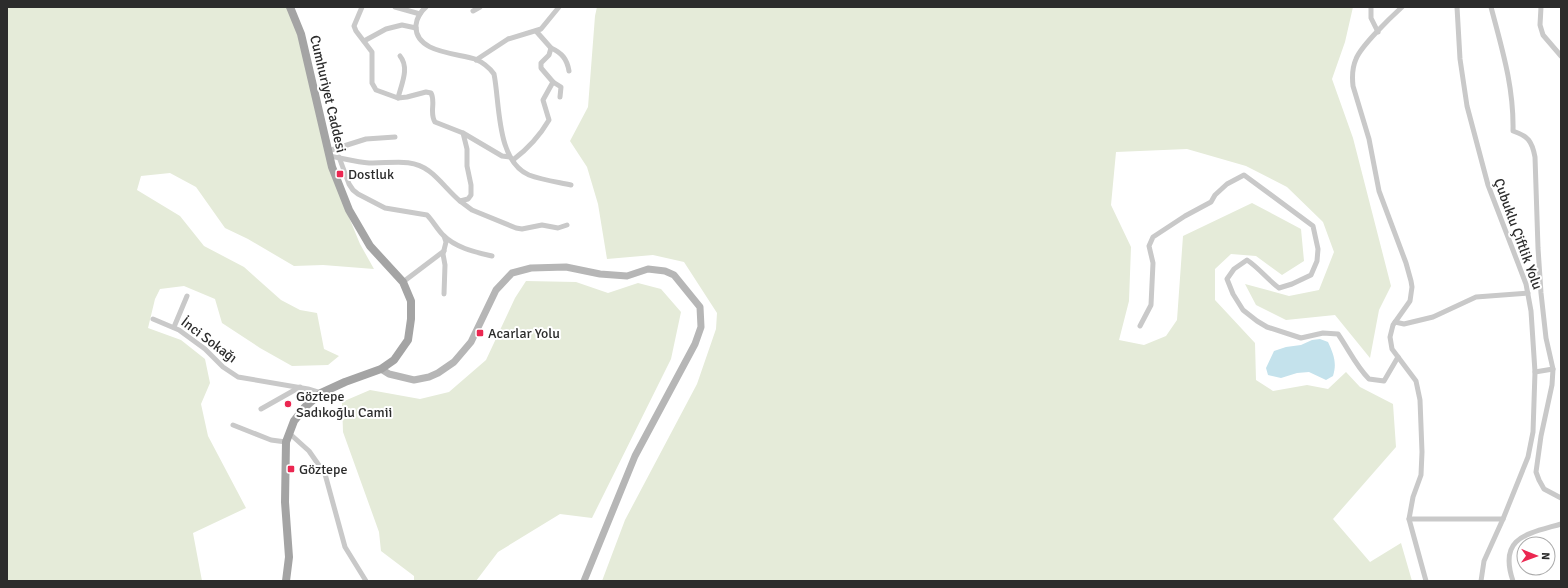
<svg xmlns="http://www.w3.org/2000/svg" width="1568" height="588" font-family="Signika,sans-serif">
	<rect width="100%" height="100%" fill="#fff"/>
	<g fill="#e5ebd9">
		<path d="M 7,7 L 288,7 L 299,37 L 339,193 L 360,244 L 374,269 L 323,265 L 294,266 L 248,239 L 225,228 L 196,187 L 170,173 L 141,176 L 137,190 L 180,216 L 204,246 L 244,267 L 281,300 L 300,310 L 317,313 L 324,349 L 339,356 L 328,365 L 292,366 L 260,348 L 222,323 L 215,299 L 184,286 L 160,289 L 155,299 L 148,328 L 181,340 L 205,359 L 210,383 L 201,404 L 208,436 L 246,508 L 193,533 L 202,581 L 7,581 Z"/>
		<path d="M 597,7 L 1353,7 L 1345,42 L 1332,79 L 1353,138 L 1391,286 L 1379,310 L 1370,358 L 1335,315 L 1286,320 L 1256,305 L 1245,284 L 1289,296 L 1319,290 L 1334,252 L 1323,222 L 1287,187 L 1246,166 L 1187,149 L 1116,152 L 1111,205 L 1131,247 L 1129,301 L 1119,340 L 1144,345 L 1166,336 L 1177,320 L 1183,236 L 1252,203 L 1301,229 L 1304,261 L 1282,275 L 1256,256 L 1231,254 L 1215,269 L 1215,300 L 1255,343 L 1256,380 L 1273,391 L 1307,385 L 1328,389 L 1346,372 L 1360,387 L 1393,404 L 1396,447 L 1333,519 L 1370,562 L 1401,543 L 1412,581 L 602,581 L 625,520 L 697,384 L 716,329 L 717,313 L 684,262 L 653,255 L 607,259 L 598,204 L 587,167 L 570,141 L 588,107 L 595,16 Z"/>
		<path d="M 526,281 L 576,282 L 608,293 L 638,283 L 661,289 L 681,312 L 671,359 L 592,518 L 560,514 L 498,552 L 476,581 L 414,581 L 414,576 L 381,551 L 379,532 L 343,432 L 342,402 L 370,390 L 420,399 L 449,392 L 486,360 L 515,298 Z"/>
	</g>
	<path fill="#c4e2ec" d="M 1320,339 L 1328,342 C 1334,355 1337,363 1333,376 L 1326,380 L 1309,372 L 1297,373 L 1281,378 L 1268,375 L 1266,368 L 1274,351 L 1286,347 L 1301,345 L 1312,340 Z"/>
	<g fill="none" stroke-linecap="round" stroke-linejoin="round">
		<g stroke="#c9c9c9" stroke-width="5">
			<path d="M 362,7 L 354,26 L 356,31 L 372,52 L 372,83 L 376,90 L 398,98 L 407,97 L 426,92 L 431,93 C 436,102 429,113 435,122 L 463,133 L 502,156 L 510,157"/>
			<path d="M 395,7 L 420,14"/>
			<path d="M 426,7 C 420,12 417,17 416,25 C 414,53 457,53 475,59 C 482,62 489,67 494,74 C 500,103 496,161 529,175 C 542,180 557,182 571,185"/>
			<path d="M 1371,7 L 1371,18 L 1378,32"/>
			<path d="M 1402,7 C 1390,18 1361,46 1356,59 C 1352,68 1352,77 1353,86 L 1369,139 L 1379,191 L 1406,263 L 1411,281 L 1412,287 L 1410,301 L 1393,325 L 1390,337 L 1392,349 L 1416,381 L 1420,400 L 1422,452 L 1421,475 L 1413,497 L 1409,519 L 1426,581"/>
			<path d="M 1457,7 L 1460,59 L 1467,106 L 1488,185 L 1526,284 L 1531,311 L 1535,372 L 1533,432 L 1528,457 L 1503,519 L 1484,561 L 1481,581"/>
			<path d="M 1491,7 C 1502,49 1514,87 1513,131 C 1528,136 1532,141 1535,157 L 1538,248 L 1541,293 L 1546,338 L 1553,369 L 1552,385 L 1541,436 L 1536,472 L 1539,480 L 1544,489 L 1561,498"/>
			<path d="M 1541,7 L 1540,25 L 1543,35 L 1561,56"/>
			<path d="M 473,11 L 480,7"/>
			<path d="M 536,31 L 551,48 L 549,55 L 541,63 L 541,68 L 553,82 L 561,87 L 560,97"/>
			<path d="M 364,41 L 386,29 L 402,25 L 416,28"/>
			<path d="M 551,48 C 562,53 567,59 569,71"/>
			<path d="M 476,60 L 508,39 L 541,29 L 559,7"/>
			<path d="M 398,98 C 401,85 410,68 400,56"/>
			<path d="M 328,151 L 366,139 L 395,137"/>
			<path d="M 329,156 C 342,158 356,162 369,163 C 389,164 411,157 429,171 C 440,179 449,192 460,201 L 468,199 L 471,195 L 471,185 L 467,166 L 467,149 L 463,133"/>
			<path d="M 339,157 L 349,184 L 353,190 L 358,194 L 385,208 L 427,215 C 433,221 437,229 443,235 C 456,248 475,252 492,256"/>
			<path d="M 513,160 C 529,148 539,137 549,120 L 543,100 L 553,82"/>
			<path d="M 460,201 L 472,210 L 516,228 L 522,229 L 542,225 L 558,228 L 567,225"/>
			<path d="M 444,236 L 446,242 L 443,254 L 445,265 L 444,294"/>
			<path d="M 403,282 L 444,251"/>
			<path d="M 153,319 L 179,330 L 205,349 L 223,367 L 238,377 L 308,389 L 321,393"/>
			<path d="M 1395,322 L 1404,324 L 1433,317 L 1476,297 L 1528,293"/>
			<path d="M 1140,326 L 1151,305 L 1153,263 L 1149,246 L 1153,237 L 1185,216 L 1211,202 L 1215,195 L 1227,184 L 1244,175 L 1313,226 L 1318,249 L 1317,261 L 1311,275 L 1292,284 L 1279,288 C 1267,279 1259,268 1247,260 L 1234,269 L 1227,279 L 1233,294 L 1243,310 L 1257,321 L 1267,327 L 1301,338 L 1323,333 L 1338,334 C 1349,350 1356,366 1369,379 L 1384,381 L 1398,357"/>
			<path d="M 174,327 L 187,296"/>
			<path d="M 1535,372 L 1553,369"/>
			<path d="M 261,409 L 300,387"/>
			<path d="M 233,425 L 271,440 L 286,442"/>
			<path d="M 289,433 L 309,451 L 325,474 L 345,547 L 366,581"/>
			<path d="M 1409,519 L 1503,519"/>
			<path d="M 1513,581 C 1498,537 1527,534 1561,524"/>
		</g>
		<path stroke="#b6b6b6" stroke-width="7" d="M 381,369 L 389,374 L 414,380 L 429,377 L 438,373 L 454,362 L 471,342 L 496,290 L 512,273 L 531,268 L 566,267 L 600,274 L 627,276 L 648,269 L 665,271 L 674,275 L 700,307 L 701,327 L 695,344 L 635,456 L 584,581"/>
		<path stroke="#a4a4a4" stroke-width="8" d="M 286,581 L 289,557 L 285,502 L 286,442 L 294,421 L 305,407 L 321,393 L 345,382 L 381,369 L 394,360 L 408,340 L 411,319 L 411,301 L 403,282 L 370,246 L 349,210 L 332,167 L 301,34 L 290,7"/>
	</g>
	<g fill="#eb2751" stroke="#fff" stroke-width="1.5">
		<rect x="336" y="170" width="8" height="8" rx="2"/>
		<rect x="476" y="329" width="8" height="8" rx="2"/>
		<circle cx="288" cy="404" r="4"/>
		<rect x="287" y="465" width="8" height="8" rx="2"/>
	</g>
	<g text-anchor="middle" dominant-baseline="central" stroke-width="4" stroke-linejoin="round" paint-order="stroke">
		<g font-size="14" fill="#2c2c2c" stroke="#fff">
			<text transform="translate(328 94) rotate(77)">Cumhuriyet Caddesi</text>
			<text transform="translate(1518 234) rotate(70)">Çubuklu Çiftlik Yolu</text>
			<text transform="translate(209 340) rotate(37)">İnci Sokağı</text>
		</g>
		<g font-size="14" fill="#2c2c2c" stroke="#fff" text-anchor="start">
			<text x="348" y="174">Dostluk</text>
			<text x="488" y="333">Acarlar Yolu</text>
			<text x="296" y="396">Göztepe<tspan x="296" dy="16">Sadıkoğlu Camii</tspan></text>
			<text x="299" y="469">Göztepe</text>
		</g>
	</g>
	<rect width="1568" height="588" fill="none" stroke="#2c2c2c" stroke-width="16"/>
	<g transform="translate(1536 556) rotate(91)"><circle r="19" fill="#ffffff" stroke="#ababab"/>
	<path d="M0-3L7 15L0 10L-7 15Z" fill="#eb2751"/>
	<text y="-6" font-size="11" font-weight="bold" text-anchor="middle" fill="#2c2c2c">N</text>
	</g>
</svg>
